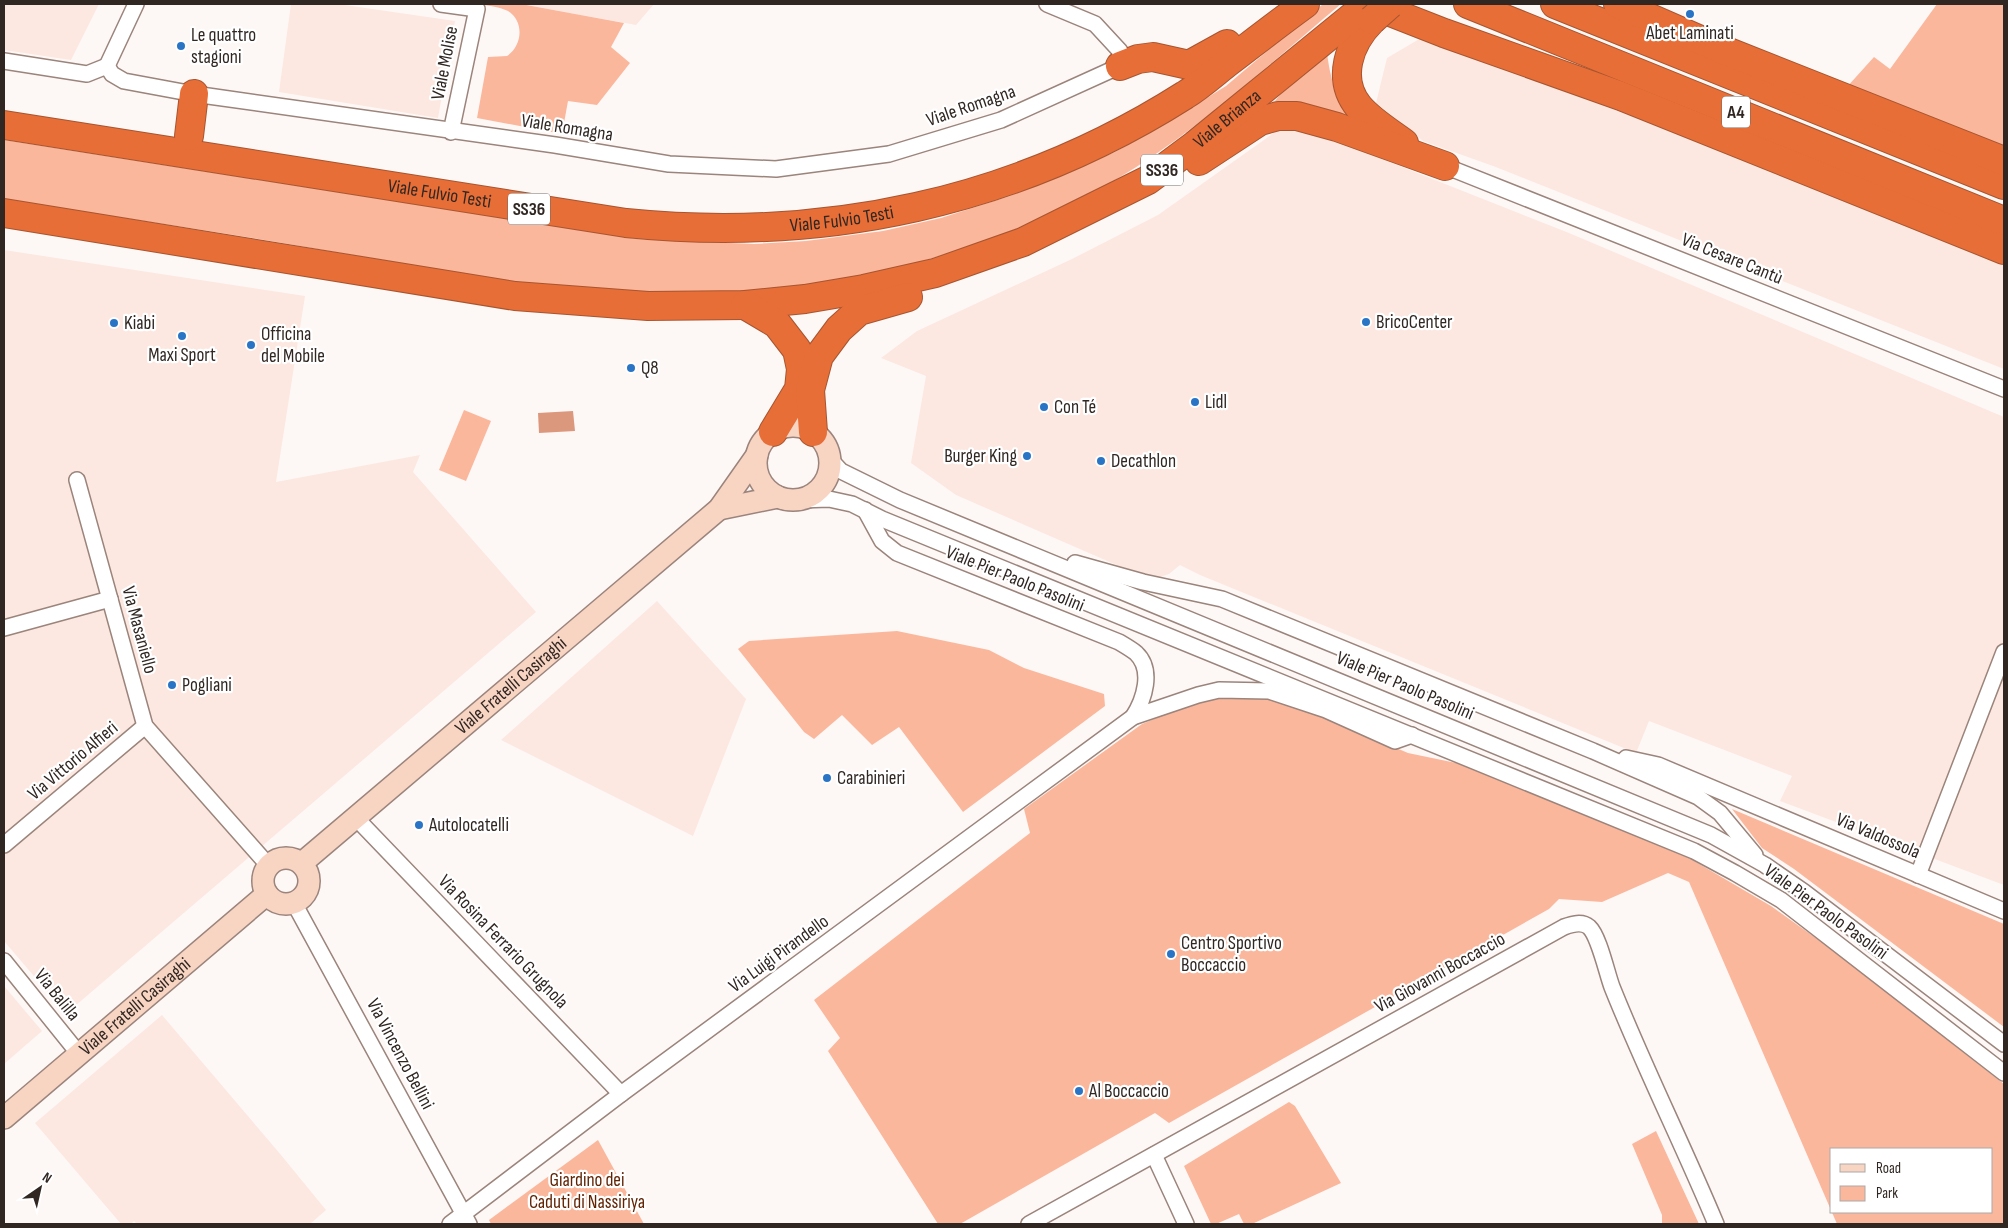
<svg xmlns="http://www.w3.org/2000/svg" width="2008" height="1228" font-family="'Sofia Sans Condensed',sans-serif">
	<rect width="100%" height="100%" fill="#fdf8f6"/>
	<g fill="#fce8e0">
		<path d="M 4,4 L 99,4 L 71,60 L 4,50 Z"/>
		<path d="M 291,4 L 338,4 L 455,21 L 438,118 L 279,92 Z"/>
		<path d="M 521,4 L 654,4 L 636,25 Z"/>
		<path d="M 1421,38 L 1636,118 L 2004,265 L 2004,369 L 1493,166 L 1423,141 L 1376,103 L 1387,58 Z"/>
		<path d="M 1291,125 L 1339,142 L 1569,233 L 2004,417 L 2004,885 L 1780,801 L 1792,776 L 1649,721 L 1636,753 L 1200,575 L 1180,565 L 1169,574 L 1151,580 L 956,495 L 911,463 L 926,376 L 881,358 L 917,331 L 1072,259 L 1158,215 L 1275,132 Z"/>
		<path d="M 4,250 L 305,296 L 276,482 L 420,455 L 413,472 L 536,612 L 68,1012 L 62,1009 L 4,941 Z"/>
		<path d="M 657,601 L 746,699 L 693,836 L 501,740 Z"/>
		<path d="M 4,986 L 42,1031 L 4,1064 Z"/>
		<path d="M 162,1015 L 281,1155 L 326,1210 L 310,1224 L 137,1224 L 134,1221 L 131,1224 L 121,1224 L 35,1123 Z"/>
	</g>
	<g fill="#fbb79c" fill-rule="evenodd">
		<path d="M 480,4 L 521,4 L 624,23 L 611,47 L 630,63 L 597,105 L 568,101 L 562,134 L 477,118 L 488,57 L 507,56 C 522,46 525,22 508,11 C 500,7 489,6 480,4 Z"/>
		<path d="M 1323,4 L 1341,4 C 1269,64 1196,133 1115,180 C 993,251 854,288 713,293 C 691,294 670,297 648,295 C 541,290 435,268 329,251 C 221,232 112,216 4,200 L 4,140 L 637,239 L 754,244 L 806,241 L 883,231 L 941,218 L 1010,196 L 1070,172 L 1115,152 L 1178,116 L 1226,86 Z"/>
		<path d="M 1937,4 L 2004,4 L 2004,150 L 1846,88 L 1874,57 L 1890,69 Z"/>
		<path d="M 1327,53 C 1332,91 1338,98 1363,126 L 1279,106 L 1275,101 L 1279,96 Z"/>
		<path d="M 464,410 L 491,421 L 466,481 L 439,470 Z"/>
		<path d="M 897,631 L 989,650 L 1024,668 L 1104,694 L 1105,706 L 963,812 L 899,727 L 872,745 L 842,715 L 814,739 L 804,732 L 738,649 L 749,641 Z"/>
		<path d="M 1221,696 L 1265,696 L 1303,708 L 1408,753 L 1461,764 L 1689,858 L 1771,906 L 1827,946 L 2004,1084 L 2004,1224 L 1837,1224 L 1689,882 L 1668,873 L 1602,902 L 1559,899 L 1549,909 L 1169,1123 L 1155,1113 L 960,1224 L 938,1224 L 828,1051 L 840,1038 L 814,1000 L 1030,833 L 1024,809 L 1142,724 L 1183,707 ZM 1832,1149 L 1992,1149 L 1992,1212 L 1832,1212 Z"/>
		<path d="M 1732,809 L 2004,924 L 2004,1027 L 1794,869 L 1762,848 Z"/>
		<path d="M 1289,1102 L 1295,1106 L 1341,1183 L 1252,1224 L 1244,1224 L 1239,1214 L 1216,1224 L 1211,1224 L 1184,1166 Z"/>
		<path d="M 1656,1131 L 1699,1224 L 1662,1224 L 1662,1215 L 1632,1144 Z"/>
		<path d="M 598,1140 L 644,1224 L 491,1224 L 489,1220 Z"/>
	</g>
	<path fill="#dc987c" d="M 573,411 L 575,431 L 539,433 L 538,413 Z"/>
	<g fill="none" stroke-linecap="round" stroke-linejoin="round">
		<g stroke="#9b847b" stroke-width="18">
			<g id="street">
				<path d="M 441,4 L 477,9 L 451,132"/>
				<path d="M 4,61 L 87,74 L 107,66"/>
				<path d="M 107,66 L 112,74 L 124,81 L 194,94 L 555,145 L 669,164 L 776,169 L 889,154 L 1001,120 L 1120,66 L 1120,51 L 1095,24 L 1047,4"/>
				<path d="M 107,66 L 136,4"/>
				<path d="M 1445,166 L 2004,389"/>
				<path d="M 829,458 L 841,471 L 900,500 L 1711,835 L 1765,865 L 1804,892 L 2004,1044"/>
				<path d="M 77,480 L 145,726 L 268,865"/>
				<path d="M 800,500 L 829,499 L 852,504 L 882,519 L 1694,851 L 1735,873 L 1781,900 L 2004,1073"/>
				<path d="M 865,510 L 882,541 L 897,553 L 1119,642 C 1124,645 1131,649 1136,653 C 1154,670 1144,700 1133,717"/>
				<path d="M 1075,563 L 1143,582 L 1222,599 L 1593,751 L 1698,797 L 1720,813 L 1755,855"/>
				<path d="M 4,628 L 110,599"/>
				<path d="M 1626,758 L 1658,765 L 2004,911"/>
				<path d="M 356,818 L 621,1094"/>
				<path d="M 4,845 L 145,726"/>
				<path d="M 1918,875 L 2004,652"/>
				<path d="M 294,903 L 469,1224"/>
				<path d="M 4,961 L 79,1054"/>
				<path d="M 1154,1155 L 1186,1224"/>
				<path d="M 450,1224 L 621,1094 L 1133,717 L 1198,695 L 1219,690 L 1269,691 L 1326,710 L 1395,741 L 1412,735"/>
				<path d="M 1029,1224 L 1564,927 C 1572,924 1582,921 1589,927 C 1599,936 1607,974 1612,987 C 1644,1067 1683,1145 1716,1224"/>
			</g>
		</g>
		<g stroke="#9b847b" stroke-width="24">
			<g id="secondary">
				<circle cx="793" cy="463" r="37"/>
				<path d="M 719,509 L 778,497"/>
				<circle cx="286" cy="881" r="23"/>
				<path id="s1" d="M 302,863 L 719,509 L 757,455"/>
				<path id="s2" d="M 4,1118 L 267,894"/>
			</g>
		</g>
		<g stroke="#a75530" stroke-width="30">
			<g id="highway">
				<path d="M 1370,4 L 1444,33 L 1621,96 L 2004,250"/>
				<path d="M 1468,4 L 2004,221"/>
				<path d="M 1555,4 L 2004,185"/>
				<path d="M 1618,4 L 1721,49 L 2004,161"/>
				<path d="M 1372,20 C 1349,43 1336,79 1359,107 C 1371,121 1389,132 1404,143"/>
				<path d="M 1120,66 L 1138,59 L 1153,57 L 1189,65 L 1227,44"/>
				<path id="s3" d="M 4,125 L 626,223 C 825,243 1015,203 1185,95 C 1200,86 1213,74 1227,63 C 1253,43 1279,23 1305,4"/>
				<path d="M 189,136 L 194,94"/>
				<path d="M 1199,161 L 1260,121 L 1278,116 L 1297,116 L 1337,127 L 1445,166"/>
				<path id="s4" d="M 4,213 L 515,296 L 648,306 L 745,305 L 805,299 L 864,289 L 935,273 L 1023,242 L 1148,180 L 1195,145 L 1368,4"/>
				<path d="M 745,305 L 777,324 L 797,350 L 801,369 L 799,389 L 773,432"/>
				<path d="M 813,432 L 810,390 L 819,356 L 839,329 L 859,311 L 908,297"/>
			</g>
		</g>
		<use href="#street" stroke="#fff" stroke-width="15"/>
		<use href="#secondary" stroke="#f8d4c3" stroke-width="21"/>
		<use href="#highway" stroke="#e76e37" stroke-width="28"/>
		<g stroke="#a75530" stroke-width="30" stroke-linecap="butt">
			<path id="highway-bridge" d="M 1372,20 L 1390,4"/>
		</g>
		<use href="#highway-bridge" stroke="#e76e37" stroke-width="28"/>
	</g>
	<g fill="#2974c4" stroke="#fff" stroke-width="2">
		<circle cx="1690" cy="14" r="5"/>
		<circle cx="181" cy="46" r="5"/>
		<circle cx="1366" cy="322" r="5"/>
		<circle cx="114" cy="323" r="5"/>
		<circle cx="182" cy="336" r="5"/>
		<circle cx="251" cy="345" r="5"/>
		<circle cx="631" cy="368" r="5"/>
		<circle cx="1195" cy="402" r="5"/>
		<circle cx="1044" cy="407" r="5"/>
		<circle cx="1027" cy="456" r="5"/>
		<circle cx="1101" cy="461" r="5"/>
		<circle cx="172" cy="685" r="5"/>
		<circle cx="827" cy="778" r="5"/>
		<circle cx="419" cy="825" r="5"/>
		<circle cx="1171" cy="954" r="5"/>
		<circle cx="1079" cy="1091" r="5"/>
	</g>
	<g text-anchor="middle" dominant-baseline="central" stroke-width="4.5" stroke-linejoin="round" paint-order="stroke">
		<g fill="#fff" stroke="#6e6865" stroke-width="1">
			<rect x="1722" y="96.5" width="28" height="31" rx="4"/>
			<rect x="1141" y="154.5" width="42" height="31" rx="4"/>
			<rect x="508" y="193.5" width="42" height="31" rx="4"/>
		</g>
		<g font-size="18" font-weight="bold" fill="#302723">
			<text x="1736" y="112">A4</text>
			<text x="1162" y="170">SS36</text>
			<text x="529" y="209">SS36</text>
		</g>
		<g font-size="19" fill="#302723" stroke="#fff" text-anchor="start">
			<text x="1690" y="33" text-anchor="middle">Abet Laminati</text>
			<text x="191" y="35">Le quattro<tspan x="191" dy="22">stagioni</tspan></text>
			<text x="1376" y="322">BricoCenter</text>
			<text x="124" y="323">Kiabi</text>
			<text x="261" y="334">Officina<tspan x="261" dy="22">del Mobile</tspan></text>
			<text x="182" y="355" text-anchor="middle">Maxi Sport</text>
			<text x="641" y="368">Q8</text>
			<text x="1205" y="402">Lidl</text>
			<text x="1054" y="407">Con Té</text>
			<text x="1017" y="456" text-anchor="end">Burger King</text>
			<text x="1111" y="461">Decathlon</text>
			<text x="182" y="685">Pogliani</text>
			<text x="837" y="778">Carabinieri</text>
			<text x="429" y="825">Autolocatelli</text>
			<text x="1181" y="943">Centro Sportivo<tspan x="1181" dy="22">Boccaccio</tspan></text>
			<text x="1089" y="1091">Al Boccaccio</text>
		</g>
		<g font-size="19" fill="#302723" stroke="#fff">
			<text transform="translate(445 63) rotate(-79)">Viale Molise</text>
			<text transform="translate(971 106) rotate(-19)">Viale Romagna</text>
			<text stroke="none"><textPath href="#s4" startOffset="1274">Viale Brianza</textPath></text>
			<text transform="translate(567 128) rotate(9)">Viale Romagna</text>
			<text stroke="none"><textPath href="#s3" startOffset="441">Viale Fulvio Testi</textPath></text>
			<text stroke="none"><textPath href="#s3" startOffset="846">Viale Fulvio Testi</textPath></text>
			<text transform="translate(1732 259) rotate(22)">Via Cesare Cantù</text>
			<text transform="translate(1015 579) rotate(22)">Viale Pier Paolo Pasolini</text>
			<text transform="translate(139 630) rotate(75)">Via Masaniello</text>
			<text stroke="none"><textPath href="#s1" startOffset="274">Viale Fratelli Casiraghi</textPath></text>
			<text transform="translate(1405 686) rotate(23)">Viale Pier Paolo Pasolini</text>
			<text transform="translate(73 761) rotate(-40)">Via Vittorio Alfieri</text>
			<text transform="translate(1878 836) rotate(23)">Via Valdossola</text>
			<text transform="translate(1826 912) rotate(36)">Viale Pier Paolo Pasolini</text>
			<text transform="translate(503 942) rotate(46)">Via Rosina Ferrario Grugnola</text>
			<text transform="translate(779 954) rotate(-36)">Via Luigi Pirandello</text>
			<text transform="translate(1440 973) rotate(-29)">Via Giovanni Boccaccio</text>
			<text transform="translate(57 995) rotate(51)">Via Balilla</text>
			<text stroke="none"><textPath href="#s2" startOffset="172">Viale Fratelli Casiraghi</textPath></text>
			<text transform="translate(400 1054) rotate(62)">Via Vincenzo Bellini</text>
		</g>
		<g font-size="19" fill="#602304" stroke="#fff">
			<text x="587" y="1180">Giardino dei<tspan x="587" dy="22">Caduti di Nassiriya</tspan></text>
		</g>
	</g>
	<rect width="2008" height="1228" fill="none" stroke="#302723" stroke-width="10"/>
	<rect x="1830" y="1148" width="162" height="65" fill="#ffffff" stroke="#aca9a7"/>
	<rect x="1840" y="1164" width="25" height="8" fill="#f8d4c3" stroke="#aca9a7"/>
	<text x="1876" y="1173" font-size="15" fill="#302723">Road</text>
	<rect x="1840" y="1186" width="25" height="15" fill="#fbb79c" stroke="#aca9a7"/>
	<text x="1876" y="1198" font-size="15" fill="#302723">Park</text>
	<g transform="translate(40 1188) rotate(34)" stroke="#ffffff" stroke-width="4" paint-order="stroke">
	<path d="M0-4L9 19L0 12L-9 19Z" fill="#302723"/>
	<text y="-8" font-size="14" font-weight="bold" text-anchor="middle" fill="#302723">N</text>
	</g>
</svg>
